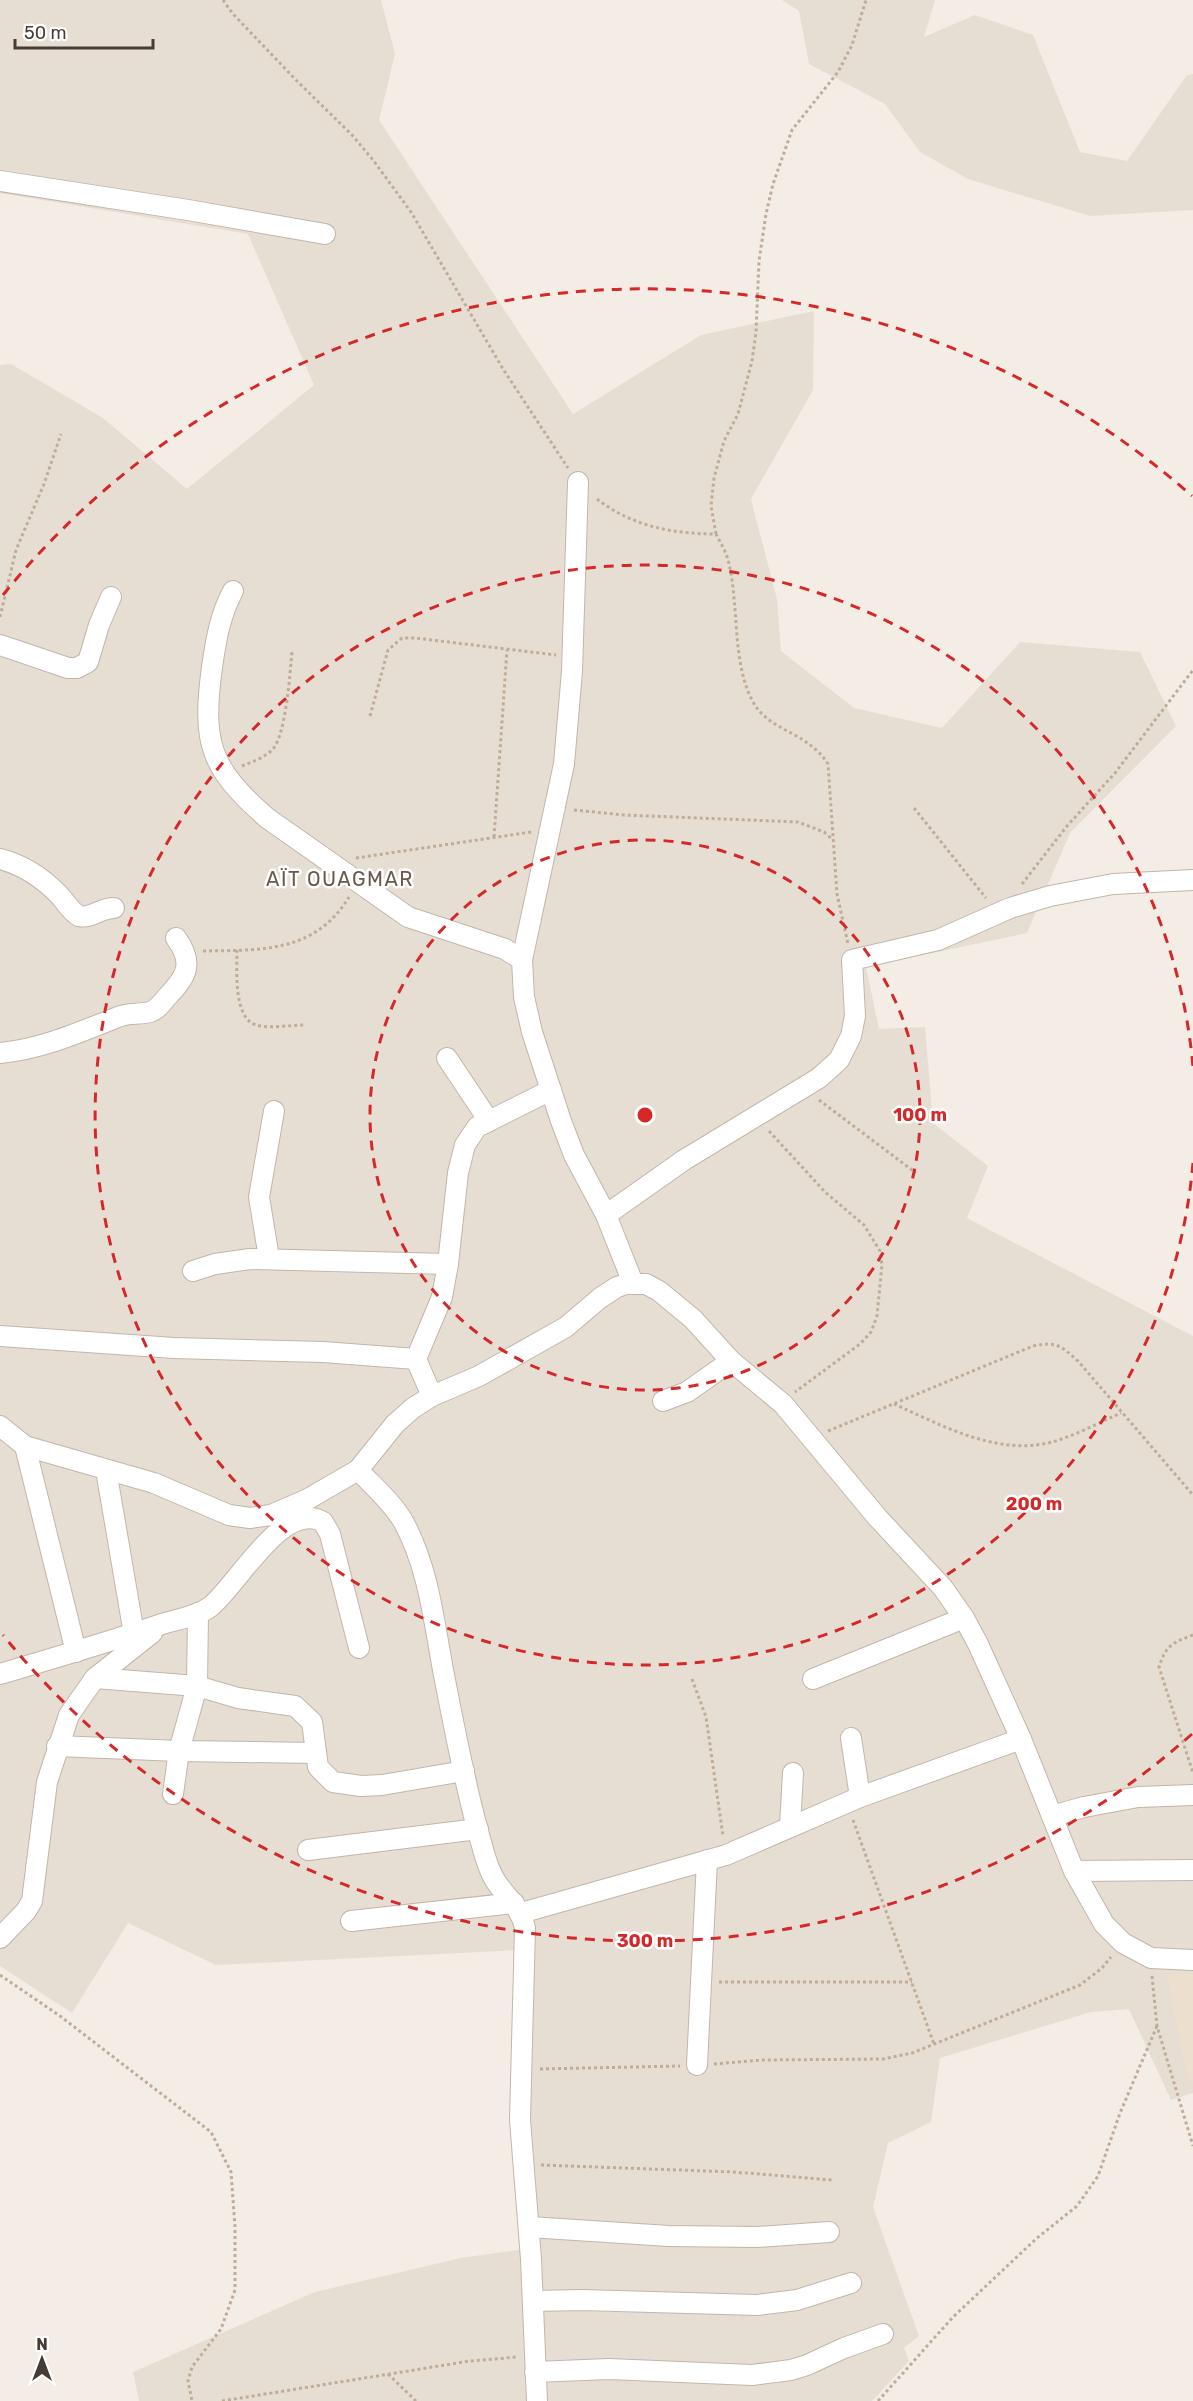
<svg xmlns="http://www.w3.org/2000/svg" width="1193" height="2401" font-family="Rubik,sans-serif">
	<rect width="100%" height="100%" fill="#f3ede5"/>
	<g fill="#e7ded3">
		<path d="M 0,0 L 381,0 L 395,54 L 379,120 L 573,414 L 701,335 L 814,311 L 813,390 L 751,499 L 777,599 L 781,651 L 854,708 L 942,728 L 1020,642 L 1140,652 L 1176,726 L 1070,833 L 1027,933 L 866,967 L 879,1029 L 925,1027 L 933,1123 L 988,1166 L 967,1218 L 1193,1336 L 1193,2093 L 1171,2100 L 1129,2009 L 1091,2012 L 940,2058 L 931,2122 L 888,2143 L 873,2207 L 919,2336 L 904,2348 L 909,2361 L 872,2401 L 139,2401 L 133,2372 L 315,2292 L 461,2258 L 525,2249 L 520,1950 L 216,1965 L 128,1923 L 72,2013 L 0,1966 L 0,365 L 11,364 L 103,418 L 187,489 L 314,385 L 248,234 L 0,193 Z"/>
		<path d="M 782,0 L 935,0 L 924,37 L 975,15 L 1033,35 L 1080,152 L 1127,161 L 1187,75 L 1193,74 L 1193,210 L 1090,216 L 968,179 L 920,152 L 885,104 L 809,64 L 799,11 Z"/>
	</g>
	<path fill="#eddfce" d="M 1167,1975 L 1193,1975 L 1193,2081 L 1189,2082 Z"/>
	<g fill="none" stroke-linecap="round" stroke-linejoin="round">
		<g stroke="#c2b6aa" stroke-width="22">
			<g id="minor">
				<path d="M 0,181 L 188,210 L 325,234"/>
				<path d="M 233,591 C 220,615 216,640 212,667 C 202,743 209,767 267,818 L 408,917 L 505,949 L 522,960 L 524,997 L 532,1032 L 561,1121 L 574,1155 L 606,1215 L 633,1283"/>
				<path d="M 0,645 L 68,668 L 77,668 L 88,662 L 99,625 L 111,597"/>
				<path d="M 0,859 C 23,865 43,878 60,896 C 66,902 71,912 79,916 C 91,919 100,908 114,908"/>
				<path d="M 522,960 L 564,764 L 572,671 L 578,482"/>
				<path d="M 0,1053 C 42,1049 80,1032 118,1017 C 128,1012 139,1015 150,1012 C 157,1010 162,1003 167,997 C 186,977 195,964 176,938"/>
				<path d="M 447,1058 L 489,1121"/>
				<path d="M 606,1215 L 684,1160 L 819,1078 L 839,1060 L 851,1036 L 855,1016 L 852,960 L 938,940 L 1010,908 L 1050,896 L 1113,884 L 1193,880"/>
				<path d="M 269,1258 L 259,1197 L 274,1111"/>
				<path d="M 193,1271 L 215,1264 L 250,1259 L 448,1264"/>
				<path d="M 0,1336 L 174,1348 L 323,1352 L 416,1359"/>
				<path d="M 432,1396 L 416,1359 L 442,1297 L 448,1264 L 458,1173 L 465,1145 L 477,1127 L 551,1090"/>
				<path d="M 663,1401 L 687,1392 L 731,1361"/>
				<path d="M 0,1426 L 25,1446 L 154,1483 L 229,1515 L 250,1518 L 271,1515 L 308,1499 L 358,1470 L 395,1424 L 413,1408 L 432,1396 L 479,1376 L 566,1327 L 600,1298 L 617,1287 L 626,1284 L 646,1284 L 659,1291 L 693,1319 L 731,1361 L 783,1404 L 877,1517 L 943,1588 L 964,1618 L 978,1644 L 1021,1739 L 1074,1871 L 1104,1924 L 1123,1943 L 1151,1958 L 1193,1960"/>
				<path d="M 25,1446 L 76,1652"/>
				<path d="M 106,1470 L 134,1634"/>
				<path d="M 358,1470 C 373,1486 391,1501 403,1521 C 428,1566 434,1621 443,1670 C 454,1726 464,1781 479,1835 C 484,1852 488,1872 499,1886 C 510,1901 521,1909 525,1928 L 520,2120 L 531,2259 L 537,2401"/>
				<path d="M 0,1674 C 54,1658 109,1642 162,1624 C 178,1619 196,1617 210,1607 C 237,1586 283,1499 323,1522 L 330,1534 L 359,1648"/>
				<path d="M 95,1678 L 197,1686 L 238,1698 L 295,1706 L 312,1722 L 318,1767 L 333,1782 L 361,1786 L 382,1785 L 464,1771"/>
				<path d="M 813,1679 L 964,1618"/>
				<path d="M 851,1738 L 860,1797"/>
				<path d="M 57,1746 L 179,1751 L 316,1753"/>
				<path d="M 173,1794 L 179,1751 L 197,1686 L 198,1613"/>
				<path d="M 1052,1816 L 1084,1807 L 1138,1797 L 1193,1795"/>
				<path d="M 790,1826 L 793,1773"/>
				<path d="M 308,1850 L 478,1829"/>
				<path d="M 1074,1871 L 1193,1870"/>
				<path d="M 521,1913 L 726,1855 L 860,1797 L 1021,1739"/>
				<path d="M 351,1921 L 514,1903"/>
				<path d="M 0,1938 L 26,1911 L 32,1901 L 47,1782 L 69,1715 L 95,1678 L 152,1633"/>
				<path d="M 697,2065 L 707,1860"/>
				<path d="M 529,2227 L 669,2236 L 757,2237 L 829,2232"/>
				<path d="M 533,2301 L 582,2300 L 757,2305 L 797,2300 L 851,2283"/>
				<path d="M 535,2372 L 609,2369 L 752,2375 L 791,2370 L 807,2365 L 844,2348 L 883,2334"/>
			</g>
		</g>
		<g stroke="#c1ac98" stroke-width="3" stroke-dasharray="3 3" stroke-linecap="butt">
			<path d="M 223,0 L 233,14 L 296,80 L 352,135 L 373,160 L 411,212 L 503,369 L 568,468"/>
			<path d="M 597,499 C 632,526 672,534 716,534 C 721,544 727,553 729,564 C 739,606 732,661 752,700 C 768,732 806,730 828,764 L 837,894 L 848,944"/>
			<path d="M 716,534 L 711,506 L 714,478 L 724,441 L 738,414 L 752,361 L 756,332 L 759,261 L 766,214 L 773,184 L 792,130 L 838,72 L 852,45 L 866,0"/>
			<path d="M 0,617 L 16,550 L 44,484 L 61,434"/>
			<path d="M 370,716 L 388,650 L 402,638 L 415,638 L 556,655"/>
			<path d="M 242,766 C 252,762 263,758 271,751 C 286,739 290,672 292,651"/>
			<path d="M 914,808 L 986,898"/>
			<path d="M 574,810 L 624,815 L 798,822 L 824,832 L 832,839"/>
			<path d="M 494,837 L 507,650"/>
			<path d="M 356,858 L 531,832"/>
			<path d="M 1022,884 L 1067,826 L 1115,773 L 1193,670"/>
			<path d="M 237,950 C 237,969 233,1018 256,1025 C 270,1029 289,1025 304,1025"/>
			<path d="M 203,951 C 262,950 315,953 349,897"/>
			<path d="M 819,1100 L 916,1173"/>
			<path d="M 769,1131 L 825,1192 L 864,1225 L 880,1251 L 882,1265 L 877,1316 L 871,1332 L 860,1344 L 795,1392"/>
			<path d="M 894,1404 C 941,1425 995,1455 1048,1443 C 1073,1437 1098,1423 1121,1413"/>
			<path d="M 828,1431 L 1033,1346 C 1057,1341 1061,1346 1078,1361 L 1193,1495"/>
			<path d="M 1193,1635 C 1172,1643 1166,1645 1159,1667 L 1193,1773"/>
			<path d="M 692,1679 L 706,1717 L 723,1836"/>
			<path d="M 853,1820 L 934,2044"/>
			<path d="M 0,1975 L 60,2016 L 211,2132 L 231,2172 L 235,2227 L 235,2290 L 221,2329 L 192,2367 L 188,2381 L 192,2401"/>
			<path d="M 1152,1976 L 1157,2026 L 1193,2146"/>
			<path d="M 719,1982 L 912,1982"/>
			<path d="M 714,2064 L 763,2060 L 883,2059 L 912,2053 L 1080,1985 L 1102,1968 L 1111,1957"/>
			<path d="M 540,2069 L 680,2066"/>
			<path d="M 541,2165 L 734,2172 L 833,2180"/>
			<path d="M 388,2374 L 416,2401"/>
			<path d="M 222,2401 L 470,2361 L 517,2357"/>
			<path d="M 878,2401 L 953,2317 L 1037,2238 L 1077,2206 L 1098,2176 L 1120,2113 L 1157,2026"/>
		</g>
		<use href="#minor" stroke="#fff" stroke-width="20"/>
	</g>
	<g fill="none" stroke="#d62828" stroke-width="3" stroke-dasharray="10 8">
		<circle cx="645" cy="1115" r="275"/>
		<path d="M1193 1163A550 550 0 1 1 1193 1067"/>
		<path d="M1192 1734A826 826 0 0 1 3 1635M3 595A826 826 0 0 1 1192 496"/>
	</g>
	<g text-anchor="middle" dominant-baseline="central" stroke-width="5" stroke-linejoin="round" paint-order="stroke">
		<g font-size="20" letter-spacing="1.5" fill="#69584b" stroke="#fff">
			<text x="340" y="879">AÏT OUAGMAR</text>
		</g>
	</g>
	<circle cx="645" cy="1115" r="9" fill="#d62828" stroke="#fff" stroke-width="3"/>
	<g font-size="18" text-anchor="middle" font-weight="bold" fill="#d62828" stroke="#fff" stroke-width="5" stroke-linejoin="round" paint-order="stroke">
		<text x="920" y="1121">100 m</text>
		<text x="1034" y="1510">200 m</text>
		<text x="645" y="1947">300 m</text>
	</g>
	<g transform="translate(42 2359)" stroke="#ffffff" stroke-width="4.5" paint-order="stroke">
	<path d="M0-4.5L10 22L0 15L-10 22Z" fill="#463c35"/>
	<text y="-9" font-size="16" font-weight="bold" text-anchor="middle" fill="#463c35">N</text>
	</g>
	<path d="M15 39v9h138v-9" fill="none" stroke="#463c35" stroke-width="3"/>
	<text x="24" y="39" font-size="18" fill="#463c35" stroke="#ffffff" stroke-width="4.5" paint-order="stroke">50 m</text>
</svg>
